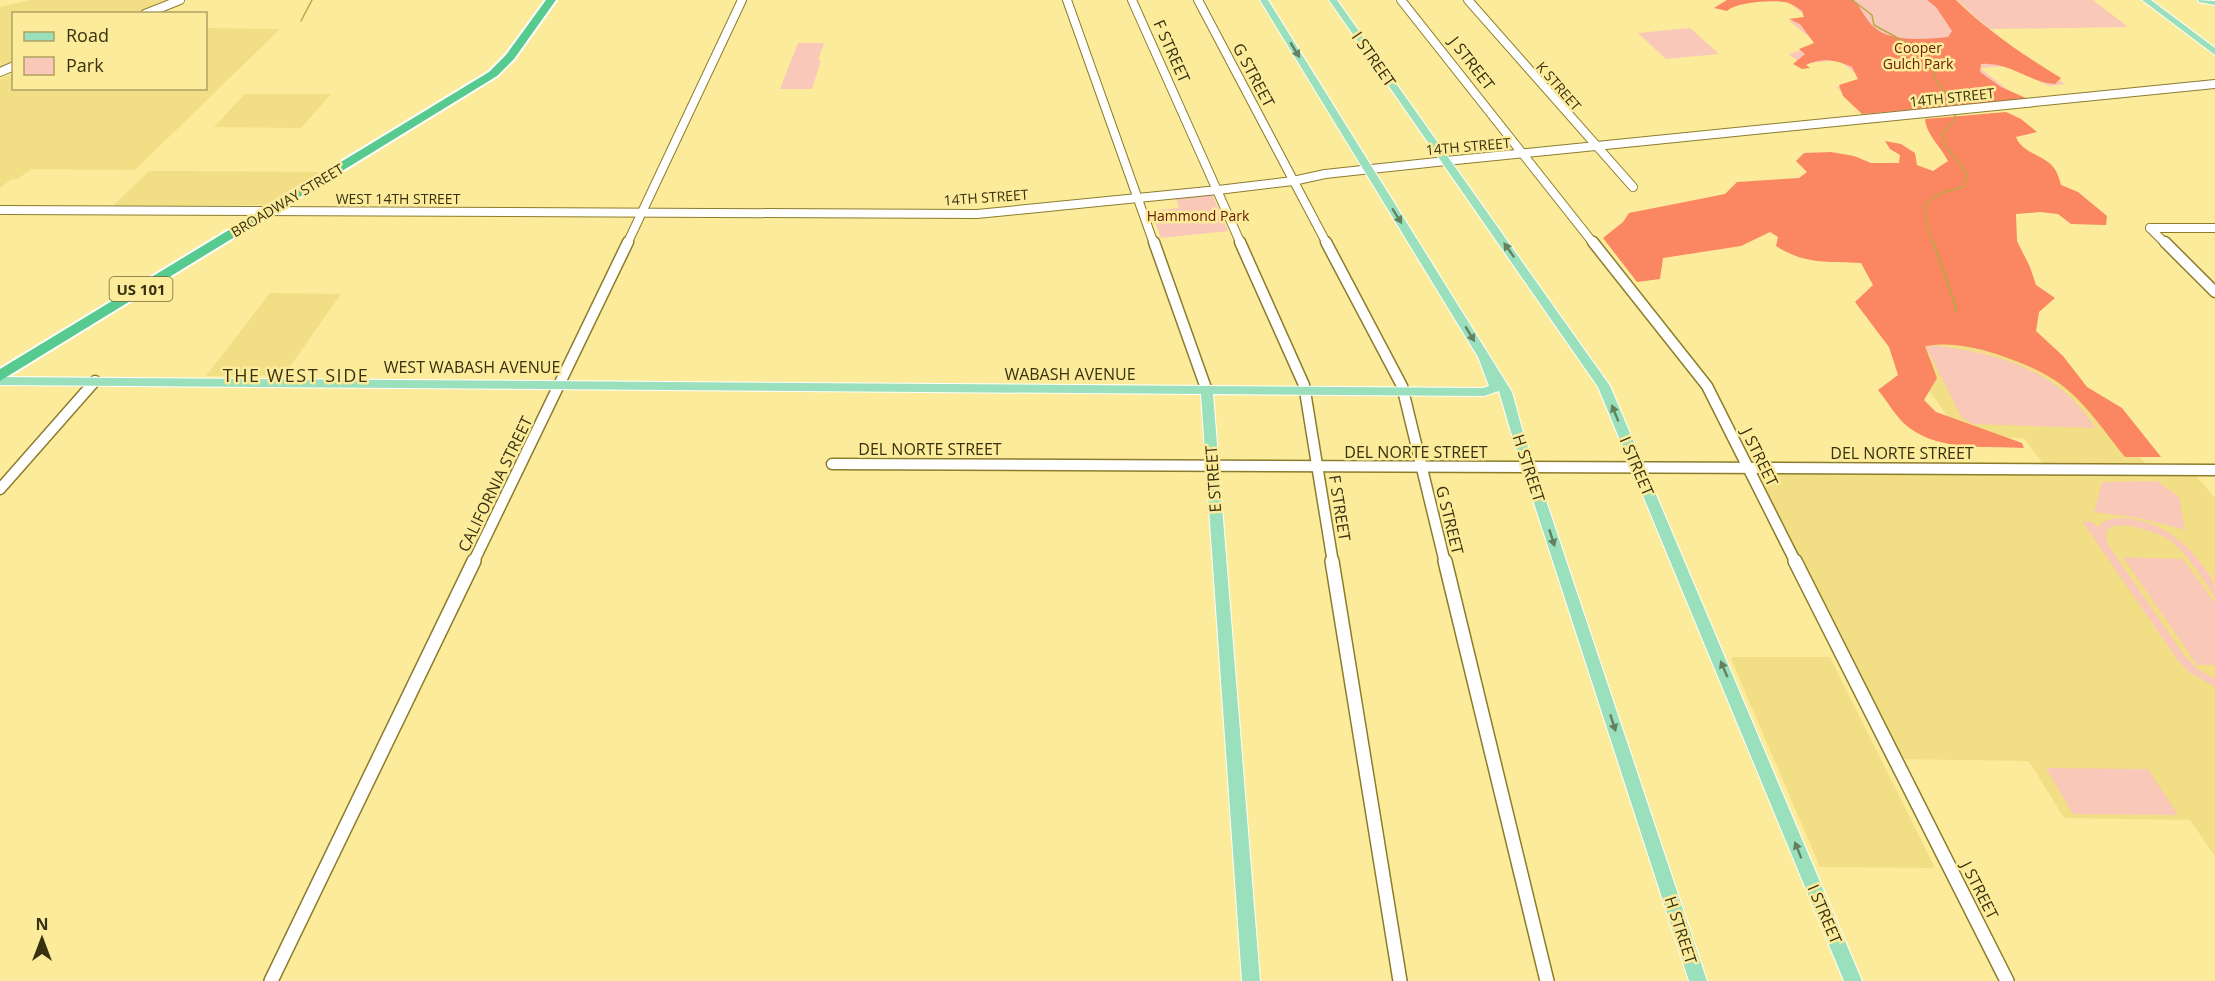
<svg xmlns="http://www.w3.org/2000/svg" width="2215" height="981" font-family="'Open Sans',sans-serif">
	<rect width="100%" height="100%" fill="#fceb9b"/>
	<g fill="#f1de85">
		<path d="M 31,0 L 173,0 L 137,13 L 14,14 L 13,63 L 0,68 L 0,7 Z"/>
		<path d="M 206,28 L 280,29 L 135,170 L 31,169 L 18,179 L 12,179 L 0,188 L 0,79 L 13,73 L 14,88 L 206,88 Z"/>
		<path d="M 245,94 L 331,94 L 301,128 L 214,127 Z"/>
		<path d="M 149,171 L 179,171 L 323,172 L 274,202 L 264,205 L 113,206 Z"/>
		<path d="M 270,293 L 341,294 L 284,375 L 206,376 Z"/>
		<path d="M 1890,334 L 2037,334 L 2151,470 L 2191,470 L 2215,498 L 2215,856 L 2190,820 L 2064,818 L 2029,761 L 1896,759 L 1747,467 L 2046,468 L 2024,438 L 1961,436 Z"/>
		<path d="M 1733,657 L 1830,657 L 1935,868 L 1820,867 L 1731,659 Z"/>
	</g>
	<g fill="#f9c8b8">
		<path d="M 1785,0 L 1945,0 L 1974,26 L 2065,84 L 2049,86 L 2008,66 L 1980,68 L 2021,100 L 1870,115 L 1836,87 L 1867,83 L 1839,60 L 1801,64 L 1789,54 L 1818,44 L 1789,21 L 1809,18 Z"/>
		<path d="M 1957,0 L 2093,0 L 2128,27 L 1989,29 Z"/>
		<path d="M 1690,28 L 1719,54 L 1666,59 L 1638,33 Z"/>
		<path d="M 798,43 L 824,43 L 818,60 L 821,61 L 812,89 L 780,89 Z"/>
		<path d="M 1212,194 L 1228,231 L 1161,238 L 1151,211 L 1179,208 L 1176,198 Z"/>
		<path d="M 1925,345 C 1989,350 2060,368 2095,428 L 1973,424 L 1962,418 Z"/>
		<path d="M 2157,481 L 2179,497 L 2185,530 L 2139,518 L 2094,512 L 2102,482 Z"/>
		<path d="M 2116,518 C 2152,517 2180,536 2201,563 C 2211,577 2215,580 2215,597 C 2202,579 2189,555 2171,541 C 2156,530 2088,509 2111,549 L 2184,655 L 2198,669 L 2215,679 L 2215,687 L 2190,673 L 2178,661 L 2082,521 L 2093,522 L 2097,527 L 2104,521 Z"/>
		<path d="M 2123,557 L 2183,559 L 2215,603 L 2215,665 L 2197,665 Z"/>
		<path d="M 2046,768 L 2148,769 L 2178,815 L 2073,814 Z"/>
	</g>
	<g fill="#fb8662">
		<path d="M 1727,0 L 1854,0 C 1861,8 1867,22 1874,27 C 1891,43 1927,39 1948,37 L 1952,31 L 1936,7 L 1927,0 L 1956,0 C 1988,31 2023,55 2061,78 L 2055,84 C 2027,82 2011,62 1981,64 L 1980,72 L 2001,87 L 2028,99 L 1862,114 L 1843,96 L 1839,85 L 1858,79 L 1852,67 C 1836,60 1822,57 1806,65 L 1810,68 L 1802,69 L 1793,64 L 1805,54 L 1799,49 L 1814,43 L 1800,24 L 1789,19 L 1804,17 L 1802,11 C 1798,8 1791,3 1785,2 C 1773,0 1736,2 1727,11 L 1714,8 Z"/>
		<path d="M 2006,112 L 2021,119 L 2037,132 L 2016,137 C 2022,154 2047,155 2056,171 C 2058,175 2060,181 2061,185 L 2078,192 L 2107,216 L 2106,225 L 2071,224 L 2058,214 L 2040,212 L 2016,214 L 2017,241 L 2030,267 L 2036,285 L 2055,298 L 2039,312 L 2036,331 L 2063,356 L 2087,387 L 2122,408 L 2161,457 L 2125,457 C 2104,431 2082,397 2053,379 C 2034,367 2014,360 1993,353 C 1971,346 1948,342 1925,346 L 1937,378 L 1924,400 L 1936,412 L 2022,443 L 2024,448 C 1988,446 1941,451 1911,429 C 1898,421 1888,402 1878,390 L 1898,375 L 1889,347 L 1855,302 L 1873,285 L 1861,263 C 1826,261 1806,265 1776,246 L 1778,237 L 1770,232 L 1741,246 L 1663,258 L 1660,279 L 1637,282 L 1603,238 L 1623,222 L 1629,213 L 1725,194 L 1737,182 L 1799,178 L 1807,172 L 1796,161 L 1804,153 L 1831,152 L 1854,156 L 1871,163 L 1899,163 L 1900,155 L 1890,149 L 1885,141 L 1901,144 L 1915,153 L 1917,165 L 1933,171 L 1948,161 C 1941,147 1926,134 1925,119 Z"/>
	</g>
	<g fill="none" stroke-linecap="round" stroke-linejoin="round">
		<g stroke="#bca844" stroke-width="1.5">
			<path d="M 1852,0 L 1872,15 L 1874,25 L 1905,42 L 1919,52 L 1932,69 L 1938,84 L 1956,106 L 1955,119 L 1943,133 L 1945,145 L 1968,175 L 1963,187 L 1941,193 L 1926,203 L 1926,223 L 1933,244"/>
			<path d="M 301,21 L 312,0"/>
		</g>
		<path stroke="#bca844" stroke-width="2" d="M 1933,242 L 1956,307 L 1955,311"/>
		<g stroke="#8c7c2c" stroke-width="10">
			<g id="minor-far2">
				<path d="M 1067,0 L 1154,244"/>
				<path d="M 1132,0 L 1241,244"/>
				<path d="M 1198,0 L 1327,244"/>
				<path d="M 1401,0 L 1594,244"/>
				<path d="M 1468,0 L 1633,187"/>
				<path d="M 145,14 L 180,0"/>
				<path d="M 0,72 L 14,66"/>
				<path d="M 0,210 L 977,214 L 1218,190 L 1293,181 L 1325,174 L 1446,161 L 2215,84"/>
				<path d="M 2150,228 L 2166,244"/>
				<path d="M 2150,228 L 2215,228"/>
				<path d="M 627,244 L 742,0"/>
			</g>
		</g>
		<g stroke="#8c7c2c" stroke-width="13">
			<g id="minor-far1">
				<path d="M 1154,242 L 1207,391"/>
				<path d="M 1240,242 L 1304,385 L 1333,563"/>
				<path d="M 1326,242 L 1402,386 L 1445,563"/>
				<path d="M 1593,242 L 1707,386 L 1796,563"/>
				<path d="M 2165,242 L 2215,292"/>
				<path d="M 832,464 L 2215,470"/>
				<path d="M 0,489 L 95,381"/>
				<path d="M 473,563 L 628,242"/>
			</g>
		</g>
		<g stroke="#8c7c2c" stroke-width="16">
			<g id="minor">
				<path d="M 1332,561 L 1400,981"/>
				<path d="M 1445,561 L 1547,981"/>
				<path d="M 1795,561 L 2007,981"/>
				<path d="M 271,981 L 474,561"/>
			</g>
		</g>
		<g stroke="#fff" stroke-width="2">
			<g id="major">
				<path d="M 1260,0 L 1268,0 L 1512,392 L 1522,429 L 1707,981 L 1689,981 L 1510,429 L 1499,391 L 1484,396 L 1213,394 L 1260,981 L 1242,981 L 1201,394 L 0,385 L 0,377 L 1483,388 L 1489,386 L 1478,357 Z"/>
				<path d="M 1329,0 L 1337,0 L 1610,386 L 1862,981 L 1844,981 L 1598,387 Z"/>
				<path d="M 2142,0 L 2151,0 L 2215,48 L 2215,55 Z"/>
				<path d="M 2198,0 L 2215,1 L 2215,5 L 2199,2 Z"/>
			</g>
		</g>
		<g stroke="#fff" stroke-width="4">
			<path id="highway" d="M 546,0 L 556,0 L 514,59 L 497,76 L 0,381 L 0,369 L 489,72 L 506,55 Z"/>
		</g>
		<use href="#minor-far2" stroke="#fff" stroke-width="8"/>
		<use href="#minor-far1" stroke="#fff" stroke-width="10"/>
		<use href="#minor" stroke="#fff" stroke-width="13"/>
		<use href="#major" fill="#9ae0bc" fill-rule="evenodd"/>
		<use href="#highway" fill="#57cb8f" fill-rule="evenodd"/>
	</g>
	<defs><path id="oneway-solid" d="M-6-.8H1V-3.2L6.5 0L1 3.2V.8H-6Z" transform="scale(1.5)"/></defs>
	<g fill="#64805d">
		<use href="#oneway-solid" transform="translate(1295 50) rotate(59)"/>
		<use href="#oneway-solid" transform="translate(1397 216) rotate(58)"/>
		<use href="#oneway-solid" transform="translate(1509 250) rotate(-125)"/>
		<use href="#oneway-solid" transform="translate(1470 334) rotate(59)"/>
		<use href="#oneway-solid" transform="translate(1615 413) rotate(-112)"/>
		<use href="#oneway-solid" transform="translate(1552 538) rotate(72)"/>
		<use href="#oneway-solid" transform="translate(1724 669) rotate(-113)"/>
		<use href="#oneway-solid" transform="translate(1613 723) rotate(72)"/>
		<use href="#oneway-solid" transform="translate(1798 850) rotate(-112)"/>
	</g>
	<g text-anchor="middle" dominant-baseline="central" stroke-width="5" stroke-linejoin="round" paint-order="stroke">
		<g font-size="14" fill="#682006" stroke="#fceb9b">
			<text x="1918" y="47">Cooper<tspan x="1918" dy="16">Gulch Park</tspan></text>
			<text x="1198" y="215">Hammond Park</text>
		</g>
		<g font-size="14" fill="#383110" stroke="#fceb9b">
			<text transform="translate(1559 86) rotate(49)">K STREET</text>
			<text transform="translate(1952 97) rotate(-6)">14TH STREET</text>
			<text transform="translate(1468 146) rotate(-5)">14TH STREET</text>
			<text transform="translate(986 197) rotate(-4)">14TH STREET</text>
			<text x="398" y="198">WEST 14TH STREET</text>
			<text transform="translate(287 200) rotate(-31)">BROADWAY STREET</text>
		</g>
		<rect fill="#fceb9b" stroke="#73693a" stroke-width="1.5" x="109.5" y="277" width="63" height="24" rx="4.5"/>
		<g font-size="15" font-weight="bold" fill="#383110">
			<text x="141" y="289">US 101</text>
		</g>
		<g font-size="16" fill="#383110" stroke="#fceb9b">
			<text transform="translate(1172 51) rotate(66)">F STREET</text>
			<text transform="translate(1374 59) rotate(55)">I STREET</text>
			<text transform="translate(1472 63) rotate(52)">J STREET</text>
			<text transform="translate(1254 75) rotate(62)">G STREET</text>
			<text x="472" y="367">WEST WABASH AVENUE</text>
			<text x="1070" y="374">WABASH AVENUE</text>
			<text x="930" y="449">DEL NORTE STREET</text>
			<text x="1416" y="452">DEL NORTE STREET</text>
			<text x="1902" y="453">DEL NORTE STREET</text>
			<text transform="translate(1760 457) rotate(64)">J STREET</text>
			<text transform="translate(1637 466) rotate(67)">I STREET</text>
			<text transform="translate(1529 468) rotate(72)">H STREET</text>
			<text transform="translate(1213 479) rotate(-94)">E STREET</text>
			<text transform="translate(495 484) rotate(-64)">CALIFORNIA STREET</text>
			<text transform="translate(1340 508) rotate(81)">F STREET</text>
			<text transform="translate(1450 520) rotate(76)">G STREET</text>
			<text transform="translate(1980 890) rotate(63)">J STREET</text>
			<text transform="translate(1825 914) rotate(67)">I STREET</text>
			<text transform="translate(1681 930) rotate(72)">H STREET</text>
		</g>
		<g font-size="18" letter-spacing="1.5" fill="#383110" stroke="#fceb9b">
			<text x="296" y="375">THE WEST SIDE</text>
		</g>
	</g>
	<rect x="12" y="12" width="195" height="78" fill="#fceb9b" stroke="#aea163" stroke-width="1.5"/>
	<rect x="24" y="32" width="30" height="9" fill="#9ae0bc" stroke="#aea163" stroke-width="1.5"/>
	<text x="66" y="42" font-size="18" fill="#383110">Road</text>
	<rect x="24" y="57" width="30" height="18" fill="#f9c8b8" stroke="#aea163" stroke-width="1.5"/>
	<text x="66" y="72" font-size="18" fill="#383110">Park</text>
	<g transform="translate(42 939)" stroke="#fceb9b" stroke-width="4.5" paint-order="stroke">
	<path d="M0-4.5L10 22L0 15L-10 22Z" fill="#383110"/>
	<text y="-9" font-size="16" font-weight="bold" text-anchor="middle" fill="#383110">N</text>
	</g>
</svg>
